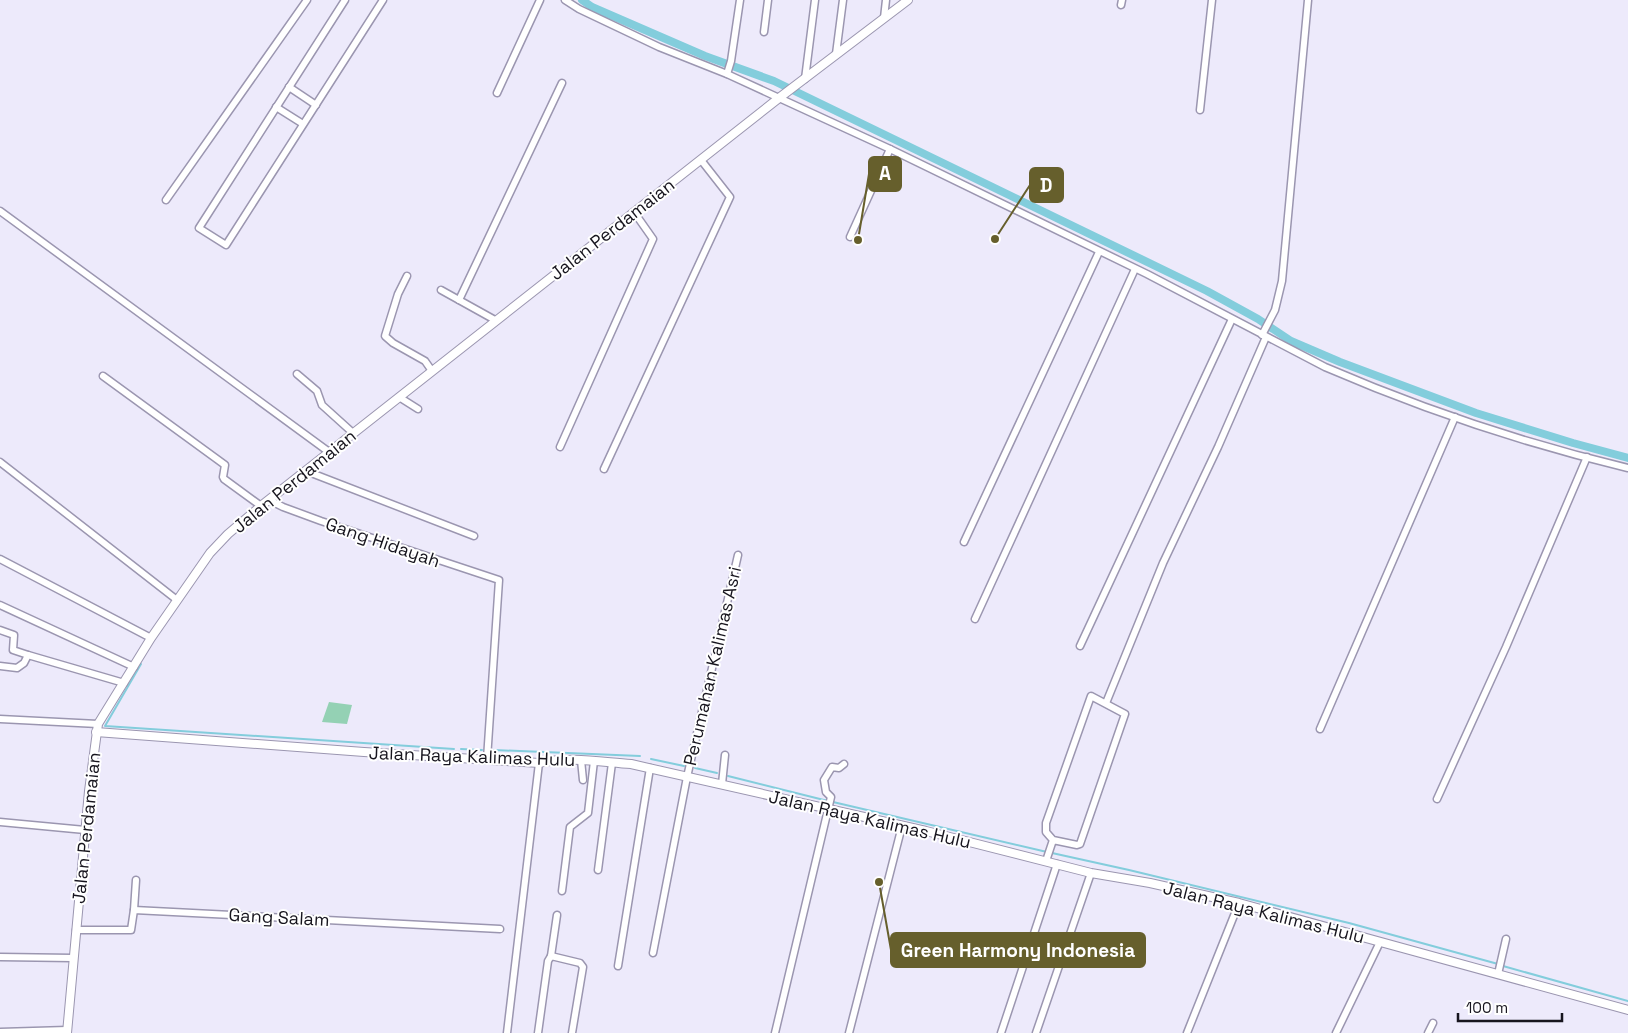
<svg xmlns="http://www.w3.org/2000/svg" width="1628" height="1033" font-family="'Space Grotesk',sans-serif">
	<rect width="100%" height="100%" fill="#edeafb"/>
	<path fill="#94d1b4" d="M 329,702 L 352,705 L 347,724 L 322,722 Z"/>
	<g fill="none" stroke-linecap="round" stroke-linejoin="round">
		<g stroke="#83cddc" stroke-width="2">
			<path d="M 141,664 L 105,726 L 454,749"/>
			<path d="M 461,749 L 482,750"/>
			<path d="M 494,750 L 640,756"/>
			<path d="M 651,759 L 684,766"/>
			<path d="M 695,768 L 717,773"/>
			<path d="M 728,776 L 828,801"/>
			<path d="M 833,802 L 1047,852"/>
			<path d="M 1052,853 L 1129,870 L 1349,923 L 1498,964"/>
			<path d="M 1503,966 L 1628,1001"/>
		</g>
		<path stroke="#83cddc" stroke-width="8" d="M 582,0 L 592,7 L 705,56 L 774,81 L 1207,291 L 1258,319 L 1291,341 L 1340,362 L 1476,413 L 1573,443 L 1628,458"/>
		<g stroke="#9b96b0" stroke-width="9">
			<g id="minor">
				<path d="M 345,0 L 199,228 L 226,245 L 383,0"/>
				<path d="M 565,0 L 579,9 L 659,47 L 727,74 L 890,149 L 1147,274 L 1325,367 C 1420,408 1527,444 1628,468"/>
				<path d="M 1121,5 L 1122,0"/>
				<path d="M 884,18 L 886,0"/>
				<path d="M 764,32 L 768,0"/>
				<path d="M 836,54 L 843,0"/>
				<path d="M 727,74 L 731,61 L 740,0"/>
				<path d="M 805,79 L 815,0"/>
				<path d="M 289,87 L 316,105"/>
				<path d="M 497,93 L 540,0"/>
				<path d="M 276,107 L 303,124"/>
				<path d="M 1200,110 L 1212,0"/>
				<path d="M 166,200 L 307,0"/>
				<path d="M 0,211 L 329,452"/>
				<path d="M 850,237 L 890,149"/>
				<path d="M 407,276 L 398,294 L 385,336 L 393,343 L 425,361 L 432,371"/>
				<path d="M 441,290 L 495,320"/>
				<path d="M 459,300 L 562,83"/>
				<path d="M 1262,335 L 1275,310 L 1282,281 L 1308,0"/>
				<path d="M 297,374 L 317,391 L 322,405 L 353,433"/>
				<path d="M 103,376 L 225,465 L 223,477 L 224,479 L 261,506"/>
				<path d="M 399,397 L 418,409"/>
				<path d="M 560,447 L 653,239 L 634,212"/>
				<path d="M 0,462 L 177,600"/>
				<path d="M 604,469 L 730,197 L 701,160"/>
				<path d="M 306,471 L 474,536"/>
				<path d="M 269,500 L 283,507 L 321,521 L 499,580 L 487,759"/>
				<path d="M 964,542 L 1099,252"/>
				<path d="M 0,559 L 151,638"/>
				<path d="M 0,605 L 134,667"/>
				<path d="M 975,619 L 1135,269"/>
				<path d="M 0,630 L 14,635 L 13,650 L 28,655"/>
				<path d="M 1080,646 L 1232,319"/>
				<path d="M 0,666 L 17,668 L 24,663 L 28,655 L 124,683"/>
				<path d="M 1106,703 L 1163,563 L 1218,447 L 1266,337"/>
				<path d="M 0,719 L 98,724"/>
				<path d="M 1320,729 L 1455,417"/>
				<path d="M 581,760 L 583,780"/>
				<path d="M 722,784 L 725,755"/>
				<path d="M 1437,799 L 1506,647 L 1587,457"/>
				<path d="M 0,822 L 85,830"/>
				<path d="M 1046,861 L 1053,840 L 1046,832 L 1046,823 L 1091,696 L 1125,714 L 1080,844 L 1077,845 L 1053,840"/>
				<path d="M 598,870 L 612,763"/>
				<path d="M 562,891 L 570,827 L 588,813 L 594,761"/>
				<path d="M 134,910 L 136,880"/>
				<path d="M 76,930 L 131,930 L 134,910 L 500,929"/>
				<path d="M 653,953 L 687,777 L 738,555"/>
				<path d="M 551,956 L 557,915"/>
				<path d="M 0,957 L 73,958"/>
				<path d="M 618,966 L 650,768"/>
				<path d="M 1498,974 L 1506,939"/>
				<path d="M 0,1032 L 67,1030"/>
				<path d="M 507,1033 L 539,763"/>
				<path d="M 538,1033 L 548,961 L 551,956 L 580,963 L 583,967 L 572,1033"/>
				<path d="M 775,1033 L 831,797 L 826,792 L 824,780 L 832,767 L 839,768 L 844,764"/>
				<path d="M 849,1033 L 902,826"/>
				<path d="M 1001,1033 L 1057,864"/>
				<path d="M 1036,1033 L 1091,873"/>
				<path d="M 1187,1033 L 1239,903"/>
				<path d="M 1336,1033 L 1380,942"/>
				<path d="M 1428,1033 L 1433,1023"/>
			</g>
		</g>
		<g stroke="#9b96b0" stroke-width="10">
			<g id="tertiary">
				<path d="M 96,732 L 364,752 L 539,763 C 569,756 601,762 631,764 L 926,831 L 1091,873 L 1150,883 L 1239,903 L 1628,1010"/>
				<path d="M 67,1033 L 89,791 L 98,724 L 151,638 L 210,553 L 228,534 L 261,506 L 779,98 L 908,0"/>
			</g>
		</g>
		<use href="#minor" stroke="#fff" stroke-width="6"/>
		<use href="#tertiary" stroke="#fff" stroke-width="8"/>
	</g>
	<g text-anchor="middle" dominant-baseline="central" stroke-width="4" stroke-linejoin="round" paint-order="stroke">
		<g font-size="18" fill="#17151e" stroke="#fff">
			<text transform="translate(612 229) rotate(-38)">Jalan Perdamaian</text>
			<text transform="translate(294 481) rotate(-39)">Jalan Perdamaian</text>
			<text transform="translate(383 542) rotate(19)">Gang Hidayah</text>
			<text transform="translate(712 666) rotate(-77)">Perumahan Kalimas Asri</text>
			<text transform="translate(472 756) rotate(2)">Jalan Raya Kalimas Hulu</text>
			<text transform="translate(870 819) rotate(13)">Jalan Raya Kalimas Hulu</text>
			<text transform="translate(86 828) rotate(-84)">Jalan Perdamaian</text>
			<text transform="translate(1264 912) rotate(14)">Jalan Raya Kalimas Hulu</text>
			<text transform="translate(279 917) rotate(3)">Gang Salam</text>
		</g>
	</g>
	<path fill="none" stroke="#665f2c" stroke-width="2" d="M858 240L869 174M995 239L1030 185M879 882L891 950"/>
	<g fill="#665f2c" stroke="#fff" stroke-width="2">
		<circle cx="858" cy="240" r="5"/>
		<circle cx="995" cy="239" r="5"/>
		<circle cx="879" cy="882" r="5"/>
	</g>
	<g fill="#665f2c" stroke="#665f2c" stroke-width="2">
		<rect x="869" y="157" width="32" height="34" rx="5"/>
		<rect x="1030" y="168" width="33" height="34" rx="5"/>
		<rect x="891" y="933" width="254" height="34" rx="5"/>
	</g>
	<g font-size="19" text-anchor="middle" font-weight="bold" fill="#fff">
		<text x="885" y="180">A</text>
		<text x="1046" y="192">D</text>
		<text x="1018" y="957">Green Harmony Indonesia</text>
	</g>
	<path d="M1458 1013v8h104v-8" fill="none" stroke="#17151e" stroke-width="2.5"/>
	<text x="1466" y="1013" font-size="15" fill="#17151e" stroke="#ffffff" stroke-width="4" paint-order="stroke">100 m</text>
</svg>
